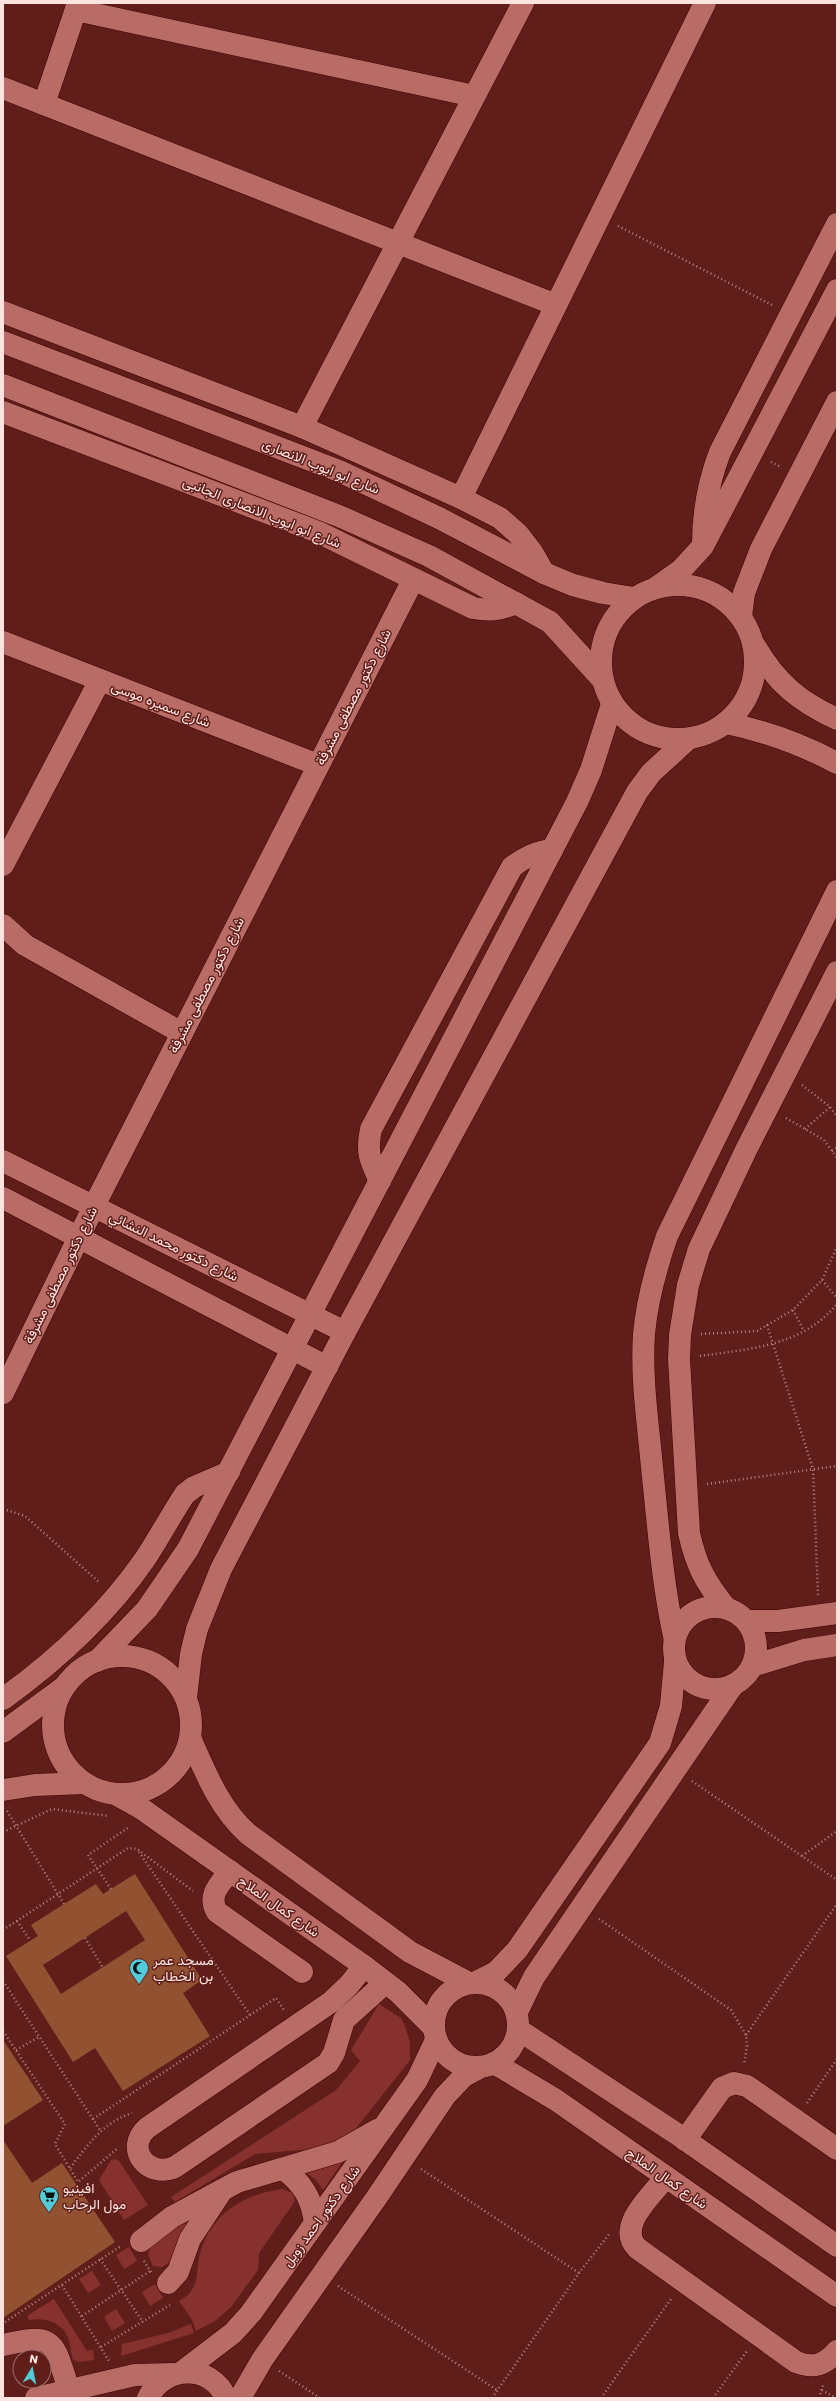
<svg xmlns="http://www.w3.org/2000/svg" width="840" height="2401" font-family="Poppins,Vazirmatn,sans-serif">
	<rect width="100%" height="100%" fill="#601e1b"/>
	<g fill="#86312d">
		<path d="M 379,2004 L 401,2018 L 405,2026 L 410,2042 L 410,2060 L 354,2131 L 327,2145 L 311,2149 L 255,2154 L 175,2202 L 171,2197 L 336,2090 L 360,2061 L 351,2050 Z"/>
		<path d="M 115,2159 L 119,2161 L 148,2205 L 124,2220 L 99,2180 L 111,2160 Z"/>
		<path d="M 344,2160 L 323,2190 L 316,2180 L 305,2172 L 320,2169 Z"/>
		<path d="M 282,2189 L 293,2193 L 295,2201 L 259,2253 L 258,2270 L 231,2307 L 215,2321 L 196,2331 L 192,2320 L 179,2301 C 201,2289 195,2274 200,2253 C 211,2214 244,2194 282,2189 Z"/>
		<path d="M 196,2212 L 171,2261 L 162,2267 L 153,2266 L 148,2255 L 151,2245 Z"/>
		<path d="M 129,2247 L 137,2261 L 124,2269 L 116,2255 Z"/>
		<path d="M 92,2271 L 101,2285 L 88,2293 L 79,2279 Z"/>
		<path d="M 155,2284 L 163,2298 L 150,2306 L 142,2292 Z"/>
		<path d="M 54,2299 L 87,2351 L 93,2350 L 94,2360 L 79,2362 L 73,2360 C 71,2354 71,2348 69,2341 C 65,2323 45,2317 29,2320 L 27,2316 Z"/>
		<path d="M 116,2309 L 125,2323 L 112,2331 L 104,2317 Z"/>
		<path d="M 191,2324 L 194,2333 L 121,2356 L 122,2344 L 168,2333 Z"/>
	</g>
	<g fill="#925232" fill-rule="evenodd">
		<path d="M 135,1874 L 202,1980 L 183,1993 L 210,2036 L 123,2091 L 95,2048 L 73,2062 L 6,1956 L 38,1936 L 31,1925 L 64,1904 L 96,1884 L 103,1894 ZM 126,1911 L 145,1940 L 61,1994 L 43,1965 Z"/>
		<path d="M 3,2040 L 43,2100 L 3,2126 Z"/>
		<path d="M 3,2140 L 32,2183 L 62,2163 L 115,2242 L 3,2318 Z"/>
	</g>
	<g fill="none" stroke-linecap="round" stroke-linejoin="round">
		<g stroke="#420003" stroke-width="23">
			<g id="minor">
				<path d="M 76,10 L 474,96"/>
				<path d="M 3,88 L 556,305"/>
				<path d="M 44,104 L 78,3"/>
				<path d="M 3,312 L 302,427 L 461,498 L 500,518 L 518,534 L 532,552 L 544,573"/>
				<path d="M 3,342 L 339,471 L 439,518 L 544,573 L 573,585 L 603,593 L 634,598"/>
				<path d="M 3,385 L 339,516 L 429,556 L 550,622 L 602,679"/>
				<path d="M 3,412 L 318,532 L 473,608 C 489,611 500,610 516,603"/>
				<path d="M 302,427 L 523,3"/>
				<path d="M 461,498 L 705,3"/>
				<path d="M 703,544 C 703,511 708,483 720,452 L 837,224"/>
				<circle cx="678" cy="662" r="77"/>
				<path d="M 657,587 L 681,570 L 703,546 L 837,290"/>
				<path d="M 741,616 L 744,593 L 761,549 L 837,402"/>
				<path d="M 3,642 L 318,765"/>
				<path d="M 755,646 C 777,683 798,701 837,719"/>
				<path d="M 726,723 C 766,731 801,744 837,763"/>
				<path d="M 3,865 L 100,680"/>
				<path d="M 3,925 L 25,945 L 182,1033"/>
				<path d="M 3,1161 L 345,1332"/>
				<path d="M 380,1181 C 370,1160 366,1152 371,1129 L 512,867 C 525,857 536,852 552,850"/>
				<path d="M 3,1198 L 327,1367"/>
				<path d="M 3,1393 L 94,1206 L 413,580"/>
				<circle cx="715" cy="1648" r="41"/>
				<path d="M 726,1608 C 705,1582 696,1565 689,1533 L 679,1359 L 680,1335 L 688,1285 L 699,1249 L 747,1148 L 837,972"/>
				<path d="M 747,1621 L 778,1621 L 837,1613"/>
				<path d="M 674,1636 C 662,1580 658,1524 652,1467 C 648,1423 641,1378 644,1334 C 647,1300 656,1268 667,1236 L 837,891"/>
				<circle cx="122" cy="1725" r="69"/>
				<path d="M 97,1661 L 147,1609 L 188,1549 L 577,802 L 591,770 L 612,704"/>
				<path d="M 752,1666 L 804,1650 L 837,1645"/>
				<path d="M 186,1698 L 191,1654 L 197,1629 L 221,1569 L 345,1332 L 637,792 L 651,773 L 687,740"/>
				<path d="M 3,1699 C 57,1660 107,1614 145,1559 C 159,1538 171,1515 185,1494 L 194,1487 L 229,1472"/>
				<path d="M 3,1732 L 64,1687"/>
				<path d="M 191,1740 C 206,1774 220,1809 248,1834 L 410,1952 L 467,1982"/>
				<path d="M 3,1790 L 35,1785 L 84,1783"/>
				<path d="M 117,1795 L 142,1809 L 364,1966 L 398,1992 L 434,2028"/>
				<path d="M 230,1871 C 220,1884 207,1895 217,1912 L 302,1972"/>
				<path d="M 364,1966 L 349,1985 L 331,2002 L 147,2128 C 124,2149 148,2179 175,2167 L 328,2063 L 334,2053 L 344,2020 L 385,1983"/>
				<path d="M 476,1982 L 496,1972 L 517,1950 L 660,1743 L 671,1706 L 675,1662"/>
				<circle cx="476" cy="2025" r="42"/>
				<path d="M 517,2012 L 534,1977 L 733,1685"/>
				<path d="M 519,2030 L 677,2134 L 837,2246"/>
				<path d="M 494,2063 L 556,2100 L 837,2296"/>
				<path d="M 685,2140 L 722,2088 L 734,2083 L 747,2086 L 837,2149"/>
				<path d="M 283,2169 C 303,2183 312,2199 315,2223"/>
				<path d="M 666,2177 C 652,2195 616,2226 637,2248 L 796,2362 C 814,2369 825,2365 837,2351"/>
				<path d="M 141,2241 L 172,2217 L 237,2182 L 338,2152 L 377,2130"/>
				<path d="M 168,2283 L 178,2272 L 190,2239 L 221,2192"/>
				<path d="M 3,2345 C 57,2332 53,2342 69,2390"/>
				<path d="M 182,2372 L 233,2333 L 251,2313 L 417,2080 L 436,2040"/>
				<path d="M 36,2398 L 135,2375 L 174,2374"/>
				<path d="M 148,2398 C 164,2365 211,2363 226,2398"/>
				<path d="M 240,2398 L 262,2360 L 377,2197 L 445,2096 L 464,2076 L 481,2067"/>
			</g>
		</g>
		<g stroke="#b28582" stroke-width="2.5" stroke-dasharray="1 3" stroke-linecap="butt">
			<path d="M 618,226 L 772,305"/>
			<path d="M 771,462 L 781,467"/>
			<path d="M 802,1085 L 830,1107 L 837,1116"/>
			<path d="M 786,1118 L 824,1140 L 837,1158"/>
			<path d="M 805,1129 L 830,1107"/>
			<path d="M 832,1151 L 837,1148"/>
			<path d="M 822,1280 L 837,1298"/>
			<path d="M 793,1310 L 804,1331"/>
			<path d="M 767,1325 L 813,1469 L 818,1595"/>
			<path d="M 701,1334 L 757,1331 L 793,1310 L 822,1280 L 837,1247"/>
			<path d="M 700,1356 C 749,1349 803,1346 837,1304"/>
			<path d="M 707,1484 L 837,1466"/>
			<path d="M 3,1509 L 25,1516 L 100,1583"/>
			<path d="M 692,1781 L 837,1880"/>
			<path d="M 7,1811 L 64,1904"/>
			<path d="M 3,1832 L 52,1809 L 109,1816"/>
			<path d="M 139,1852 L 250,2015"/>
			<path d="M 802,1856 L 837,1831"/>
			<path d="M 111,1889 L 88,1855 L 129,1827"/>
			<path d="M 599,1919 L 731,2010 L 746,2035 L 747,2046 L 744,2065"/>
			<path d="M 17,1921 L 30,1940"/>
			<path d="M 3,1930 L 128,1848 L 137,1849 L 193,1891"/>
			<path d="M 85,1938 L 103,1968"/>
			<path d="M 3,1981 L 100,2130"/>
			<path d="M 3,2031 L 65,2124 L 55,2144 L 78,2182 L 118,2148"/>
			<path d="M 746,2035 L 837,1904"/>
			<path d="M 16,2050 L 39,2037"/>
			<path d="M 807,2103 L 837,2059"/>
			<path d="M 93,2119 L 276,1998 L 284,2010"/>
			<path d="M 70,2168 C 88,2145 102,2123 132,2113"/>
			<path d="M 421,2169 L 579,2273"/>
			<path d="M 100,2259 L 143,2322"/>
			<path d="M 144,2261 L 151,2272"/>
			<path d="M 62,2285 L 109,2361"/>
			<path d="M 338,2286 L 497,2390"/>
			<path d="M 82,2316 L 150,2271"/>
			<path d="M 5,2322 L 121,2246"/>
			<path d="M 101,2347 L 170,2305"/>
			<path d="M 279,2371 L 320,2398"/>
			<path d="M 822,2390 L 836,2398"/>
			<path d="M 492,2398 L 579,2273 L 610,2233"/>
			<path d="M 601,2398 L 671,2299"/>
			<path d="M 713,2398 L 747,2351"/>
			<path d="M 819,2398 L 823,2385"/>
		</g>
		<use href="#minor" stroke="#b86c65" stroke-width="22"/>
	</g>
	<defs>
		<g id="mosque-pin" transform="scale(1)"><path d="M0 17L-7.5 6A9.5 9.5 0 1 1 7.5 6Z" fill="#52cbd9" stroke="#601e1b"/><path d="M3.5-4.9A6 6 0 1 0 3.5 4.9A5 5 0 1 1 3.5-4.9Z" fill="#111"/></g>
		<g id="supermarket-pin" transform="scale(1)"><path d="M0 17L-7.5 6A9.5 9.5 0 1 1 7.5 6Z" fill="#52cbd9" stroke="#601e1b"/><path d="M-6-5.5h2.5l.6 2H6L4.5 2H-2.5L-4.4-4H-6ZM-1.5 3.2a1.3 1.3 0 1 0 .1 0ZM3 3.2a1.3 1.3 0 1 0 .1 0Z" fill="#111"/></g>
	</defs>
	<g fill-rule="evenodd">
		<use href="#mosque-pin" x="139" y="1968"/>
		<use href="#supermarket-pin" x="49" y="2196"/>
	</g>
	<g text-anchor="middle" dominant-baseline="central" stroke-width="3" stroke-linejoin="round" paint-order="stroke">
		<g font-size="14" fill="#fee4e1" stroke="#601e1b">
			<text transform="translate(321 466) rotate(22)">شارع ابو ايوب الانصارى</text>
			<text transform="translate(262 512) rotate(22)">شارع ابو ايوب الانصارى الجانبى</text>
			<text transform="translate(353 697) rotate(-63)">شارع دكتور مصطفى مشرفة</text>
			<text transform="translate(161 704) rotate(21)">شارع سميره موسى</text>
			<text transform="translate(206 985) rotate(-63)">شارع دكتور مصطفى مشرفة</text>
			<text transform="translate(174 1246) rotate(26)">شارع دكتور محمد النشائي</text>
			<text transform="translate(60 1275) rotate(-64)">شارع دكتور مصطفى مشرفة</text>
			<text transform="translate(279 1906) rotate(35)">شارع كمال الملاح</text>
			<text transform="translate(667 2178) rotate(35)">شارع كمال الملاح</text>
			<text transform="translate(321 2216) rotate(-54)">شارع دكتور احمد زويل</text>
		</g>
		<g font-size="14" fill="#fee4e1" stroke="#601e1b" text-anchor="start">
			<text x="153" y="1960">مسجد عمر<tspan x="153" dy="16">بن الخطاب</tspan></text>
			<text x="63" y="2188">افينيو<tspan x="63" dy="16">مول الرحاب</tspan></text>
		</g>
	</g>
	<rect width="840" height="2401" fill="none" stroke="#fee4e1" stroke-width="8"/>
	<g transform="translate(32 2369) rotate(10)"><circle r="19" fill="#601e1b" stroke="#9f6d6a"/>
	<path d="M0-3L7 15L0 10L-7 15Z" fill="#52cbd9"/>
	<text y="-6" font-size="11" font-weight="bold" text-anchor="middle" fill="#fee4e1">N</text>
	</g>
</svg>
